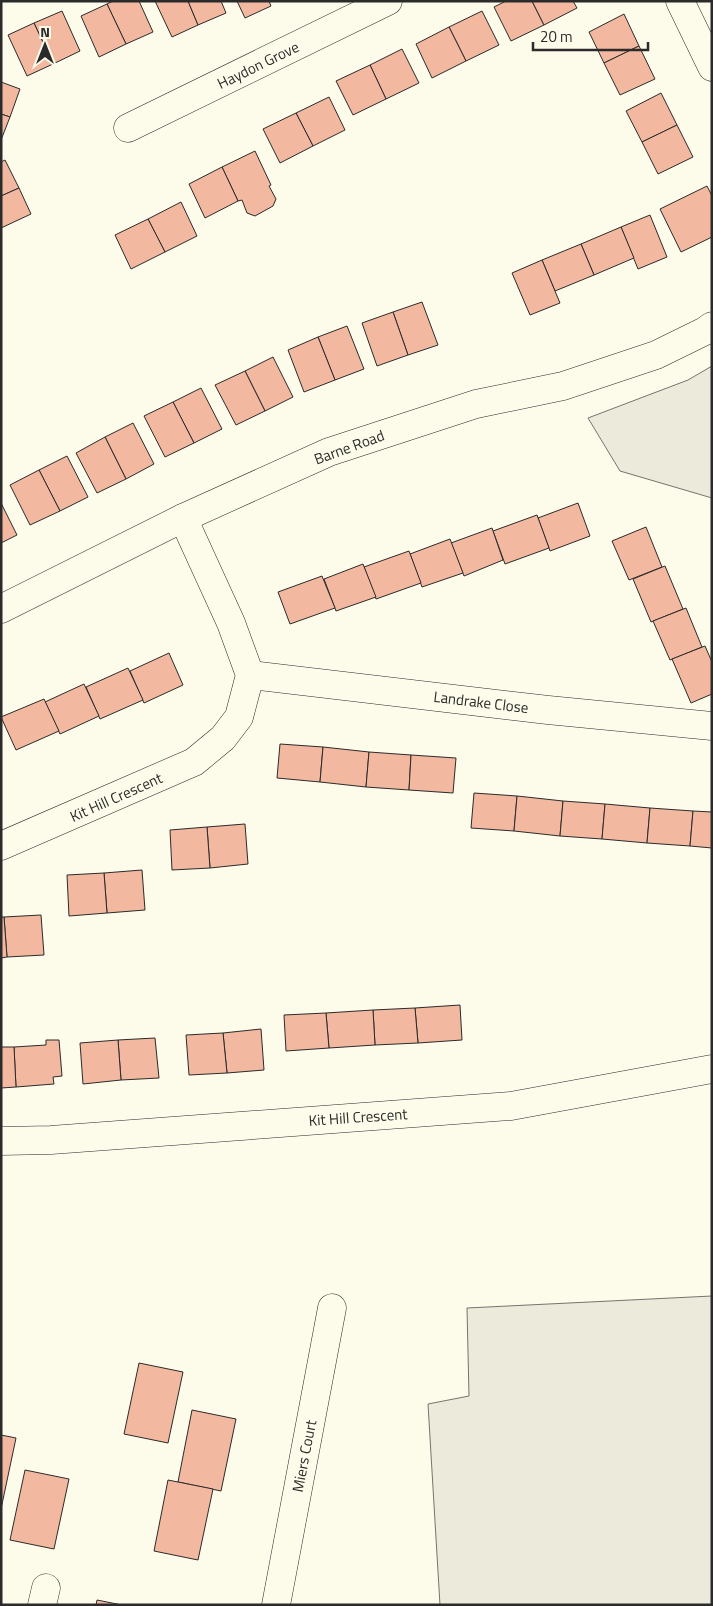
<svg xmlns="http://www.w3.org/2000/svg" width="713" height="1606" font-family="'Titillium Web',sans-serif">
	<rect width="100%" height="100%" fill="#fdfbea"/>
	<g fill="#ecebdb" stroke="#74746e">
		<path d="M 712,366 L 712,498 L 620,471 L 588,418 L 688,380 Z"/>
		<path d="M 712,1296 L 712,1605 L 440,1605 L 428,1404 L 469,1396 L 467,1308 Z"/>
	</g>
	<g fill="#f2b8a0" stroke="#2b2b2b">
		<path d="M 113,1 L 139,1 L 153,32 L 126,44 L 107,4 Z"/>
		<path d="M 155,1 L 188,1 L 198,25 L 172,37 Z"/>
		<path d="M 188,1 L 221,1 L 226,13 L 198,25 Z"/>
		<path d="M 237,1 L 269,1 L 271,6 L 245,18 Z"/>
		<path d="M 506,1 L 532,1 L 544,25 L 511,41 L 494,7 Z"/>
		<path d="M 532,1 L 573,1 L 577,8 L 544,25 Z"/>
		<path d="M 107,4 L 126,44 L 99,57 L 81,16 Z"/>
		<path d="M 62,11 L 80,51 L 53,64 L 34,23 Z"/>
		<path d="M 482,11 L 499,45 L 466,61 L 449,27 Z"/>
		<path d="M 624,14 L 639,46 L 604,63 L 589,32 Z"/>
		<path d="M 34,23 L 53,64 L 27,76 L 8,35 Z"/>
		<path d="M 449,27 L 466,61 L 432,78 L 416,44 Z"/>
		<path d="M 639,46 L 655,79 L 620,95 L 604,63 Z"/>
		<path d="M 402,49 L 419,83 L 386,99 L 370,65 Z"/>
		<path d="M 370,65 L 386,99 L 353,115 L 336,81 Z"/>
		<path d="M 1,82 L 20,89 L 10,117 L 1,114 Z"/>
		<path d="M 661,93 L 677,125 L 642,142 L 626,111 Z"/>
		<path d="M 329,97 L 345,130 L 313,146 L 296,113 Z"/>
		<path d="M 296,113 L 313,146 L 280,163 L 263,129 Z"/>
		<path d="M 1,114 L 10,117 L 1,140 Z"/>
		<path d="M 677,125 L 693,157 L 658,174 L 642,142 Z"/>
		<path d="M 255,151 L 271,185 L 269,186 L 276,199 L 273,206 L 255,216 L 247,213 L 242,200 L 238,201 L 222,167 Z"/>
		<path d="M 5,160 L 19,188 L 1,196 L 1,162 Z"/>
		<path d="M 222,167 L 238,201 L 205,218 L 189,184 Z"/>
		<path d="M 707,186 L 712,196 L 712,237 L 681,252 L 660,209 Z"/>
		<path d="M 19,188 L 31,214 L 1,228 L 1,196 Z"/>
		<path d="M 181,202 L 197,236 L 165,252 L 148,219 Z"/>
		<path d="M 650,215 L 667,257 L 638,269 L 621,227 Z"/>
		<path d="M 148,219 L 165,252 L 131,269 L 115,235 Z"/>
		<path d="M 621,227 L 634,258 L 594,275 L 581,244 Z"/>
		<path d="M 581,244 L 594,275 L 555,291 L 542,260 Z"/>
		<path d="M 542,260 L 560,303 L 530,315 L 512,273 Z"/>
		<path d="M 422,302 L 438,345 L 408,355 L 393,312 Z"/>
		<path d="M 393,312 L 408,355 L 377,366 L 362,323 Z"/>
		<path d="M 347,326 L 364,369 L 335,380 L 318,337 Z"/>
		<path d="M 318,337 L 335,380 L 304,392 L 288,350 Z"/>
		<path d="M 273,357 L 293,397 L 265,411 L 245,371 Z"/>
		<path d="M 245,371 L 265,411 L 236,425 L 215,385 Z"/>
		<path d="M 201,388 L 222,429 L 194,443 L 173,402 Z"/>
		<path d="M 173,402 L 194,443 L 165,457 L 144,416 Z"/>
		<path d="M 133,423 L 154,464 L 126,479 L 105,437 Z"/>
		<path d="M 105,437 L 126,479 L 97,493 L 76,453 Z"/>
		<path d="M 67,456 L 88,497 L 60,511 L 39,470 Z"/>
		<path d="M 39,470 L 60,511 L 30,525 L 10,485 Z"/>
		<path d="M 1,503 L 17,535 L 1,543 Z"/>
		<path d="M 578,503 L 590,536 L 550,551 L 538,518 Z"/>
		<path d="M 537,515 L 549,548 L 505,564 L 493,531 Z"/>
		<path d="M 646,527 L 662,567 L 629,580 L 612,541 Z"/>
		<path d="M 492,528 L 503,560 L 464,576 L 451,543 Z"/>
		<path d="M 450,539 L 463,573 L 422,587 L 410,554 Z"/>
		<path d="M 409,551 L 421,583 L 376,599 L 364,567 Z"/>
		<path d="M 363,564 L 376,597 L 336,611 L 324,579 Z"/>
		<path d="M 665,566 L 683,609 L 651,622 L 633,579 Z"/>
		<path d="M 322,576 L 335,608 L 290,624 L 278,592 Z"/>
		<path d="M 686,608 L 702,647 L 670,660 L 653,621 Z"/>
		<path d="M 705,646 L 712,662 L 712,694 L 691,703 L 672,659 Z"/>
		<path d="M 169,653 L 183,685 L 144,703 L 130,671 Z"/>
		<path d="M 128,668 L 143,700 L 100,719 L 86,687 Z"/>
		<path d="M 84,684 L 99,716 L 60,734 L 45,702 Z"/>
		<path d="M 44,699 L 59,731 L 16,750 L 1,717 Z"/>
		<path d="M 280,744 L 323,747 L 320,782 L 277,778 Z"/>
		<path d="M 323,747 L 369,752 L 366,787 L 320,782 Z"/>
		<path d="M 369,752 L 411,755 L 409,790 L 366,787 Z"/>
		<path d="M 411,755 L 456,758 L 453,793 L 409,790 Z"/>
		<path d="M 474,793 L 517,796 L 514,831 L 471,828 Z"/>
		<path d="M 517,796 L 563,801 L 560,836 L 514,831 Z"/>
		<path d="M 563,801 L 605,804 L 602,839 L 560,836 Z"/>
		<path d="M 605,804 L 650,808 L 647,843 L 602,839 Z"/>
		<path d="M 650,808 L 693,811 L 690,846 L 647,843 Z"/>
		<path d="M 693,811 L 712,812 L 712,848 L 690,846 Z"/>
		<path d="M 245,824 L 248,864 L 210,868 L 207,827 Z"/>
		<path d="M 207,827 L 210,868 L 172,870 L 170,830 Z"/>
		<path d="M 142,870 L 145,910 L 107,913 L 104,873 Z"/>
		<path d="M 104,873 L 107,913 L 69,916 L 67,875 Z"/>
		<path d="M 41,915 L 44,955 L 7,957 L 4,917 Z"/>
		<path d="M 1,917 L 4,917 L 7,957 L 1,958 Z"/>
		<path d="M 460,1005 L 462,1040 L 418,1043 L 415,1008 Z"/>
		<path d="M 415,1008 L 418,1043 L 375,1045 L 373,1010 Z"/>
		<path d="M 373,1010 L 375,1045 L 329,1048 L 326,1013 Z"/>
		<path d="M 326,1013 L 329,1048 L 286,1051 L 284,1015 Z"/>
		<path d="M 261,1029 L 264,1070 L 227,1073 L 223,1033 Z"/>
		<path d="M 223,1033 L 227,1073 L 189,1075 L 186,1035 Z"/>
		<path d="M 155,1038 L 159,1078 L 121,1080 L 118,1040 Z"/>
		<path d="M 46,1040 L 59,1040 L 62,1076 L 53,1077 L 54,1084 L 16,1087 L 14,1047 L 46,1045 Z"/>
		<path d="M 118,1040 L 121,1080 L 83,1084 L 80,1043 Z"/>
		<path d="M 1,1047 L 14,1047 L 16,1087 L 1,1088 Z"/>
		<path d="M 139,1363 L 183,1372 L 168,1443 L 124,1434 Z"/>
		<path d="M 192,1410 L 236,1419 L 221,1491 L 178,1482 Z"/>
		<path d="M 1,1435 L 16,1438 L 1,1509 Z"/>
		<path d="M 25,1470 L 69,1479 L 54,1549 L 10,1540 Z"/>
		<path d="M 168,1480 L 213,1489 L 198,1560 L 154,1551 Z"/>
		<path d="M 97,1600 L 122,1605 L 96,1605 Z"/>
	</g>
	<g fill="none" stroke-linecap="round" stroke-linejoin="round">
		<g stroke="#2b2b2b" stroke-width="29">
			<g id="street">
				<path d="M 680,1 L 712,67"/>
				<path d="M 128,128 L 388,1"/>
				<path d="M 1,609 L 183,518 L 329,452 L 476,404 L 563,386 L 656,355 L 705,331 L 712,326"/>
				<path d="M 250,675 L 548,710 L 712,726"/>
				<path d="M 1,846 L 194,762 L 223,738 L 239,717 L 250,675 L 231,623 L 183,518"/>
				<path d="M 1,1141 L 51,1140 L 511,1106 L 712,1069"/>
				<path d="M 42,1605 L 46,1588"/>
				<path d="M 276,1605 L 332,1308"/>
			</g>
		</g>
		<use href="#street" stroke="#fdfbea" stroke-width="28"/>
	</g>
	<g text-anchor="middle" dominant-baseline="central" stroke-width="4" stroke-linejoin="round" paint-order="stroke">
		<g font-size="15" fill="#2b2b2b" stroke="#fdfbea">
			<text transform="translate(258 65) rotate(-26)">Haydon Grove</text>
			<text transform="translate(349 447) rotate(-20)">Barne Road</text>
			<text transform="translate(481 702) rotate(7)">Landrake Close</text>
			<text transform="translate(116 797) rotate(-24)">Kit Hill Crescent</text>
			<text transform="translate(358 1117) rotate(-4)">Kit Hill Crescent</text>
			<text transform="translate(304 1456) rotate(-79)">Miers Court</text>
		</g>
	</g>
	<rect width="713" height="1606" fill="none" stroke="#2b2b2b" stroke-width="5"/>
	<g transform="translate(45 45)" stroke="#fdfbea" stroke-width="4" paint-order="stroke">
	<path d="M0-4L9 19L0 12L-9 19Z" fill="#2b2b2b"/>
	<text y="-8" font-size="14" font-weight="bold" text-anchor="middle" fill="#2b2b2b">N</text>
	</g>
	<path d="M533 42v8h115v-8" fill="none" stroke="#2b2b2b" stroke-width="2.5"/>
	<text x="540" y="42" font-size="15" fill="#2b2b2b" stroke="#fdfbea" stroke-width="4" paint-order="stroke">20 m</text>
</svg>
